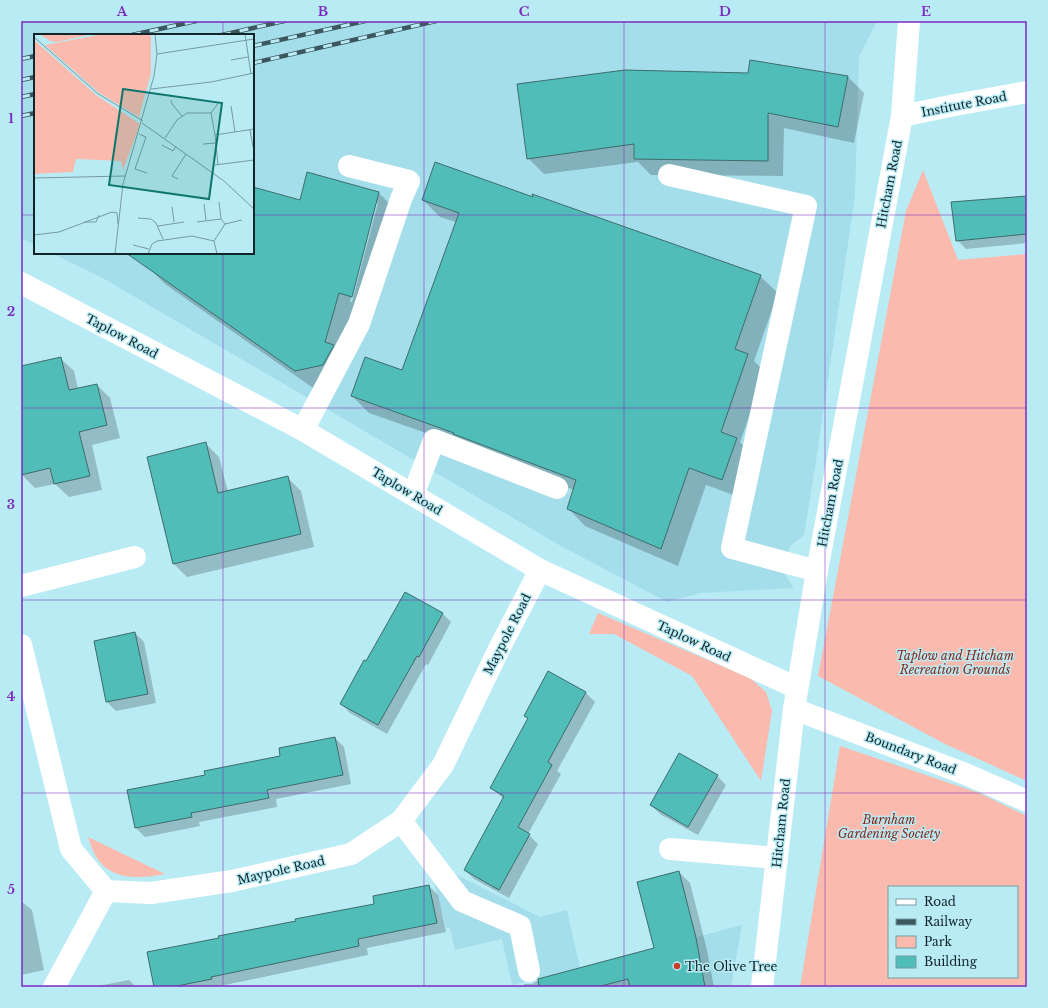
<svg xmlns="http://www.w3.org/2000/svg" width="1048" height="1008" font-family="'Libre Baskerville',serif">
	<rect width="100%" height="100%" fill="#b9ebf5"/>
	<g fill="#a4deea">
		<path d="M 21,21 L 877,21 L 859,57 L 855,196 L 817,455 L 804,535 L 790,546 L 784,573 L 794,588 L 701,593 L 667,602 L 561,546 L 101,277 L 51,253 L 253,253 L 253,35 L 35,35 L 35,245 L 21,238 Z"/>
		<path d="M 453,873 L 540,917 L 567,910 L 580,968 L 742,925 L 731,987 L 579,987 L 574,970 L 512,985 L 502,939 L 455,950 L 450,928 L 446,928 L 432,875 Z"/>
	</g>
	<g fill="#fabbae" fill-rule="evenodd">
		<path d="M 923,170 L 958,260 L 1027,254 L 1027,781 L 945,744 L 818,676 L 906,211 Z"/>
		<path d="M 598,613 L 750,678 L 766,692 L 772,711 L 761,781 L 692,676 L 614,634 L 589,634 Z"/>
		<path d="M 840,746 L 979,793 L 1027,816 L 1027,987 L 800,987 ZM 889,887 L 1017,887 L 1017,977 L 889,977 Z"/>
		<path d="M 88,837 L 165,874 C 139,879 110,881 95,855 C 92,849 90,843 88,837 Z"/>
	</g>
	<g fill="#0003" fill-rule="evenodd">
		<path d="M 751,61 L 848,77 L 864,93 L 854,143 L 784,128 L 783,176 L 651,175 L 638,162 L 544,174 L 528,158 L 749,74 Z"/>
		<path d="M 308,173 L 379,193 L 396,210 L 369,314 L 313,388 L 165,284 L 148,267 L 152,253 L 253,253 L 253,188 L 301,201 ZM 376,203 L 378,203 L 352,302 L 350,302 Z"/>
		<path d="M 1027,197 L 1027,243 L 966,249 L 957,240 Z"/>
		<path d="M 423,200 L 760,276 L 778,293 L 754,361 L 765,372 L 740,442 L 754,456 L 739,497 L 706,485 L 678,566 L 585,526 L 568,508 L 574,490 L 472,451 L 469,448 L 369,413 L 352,396 L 402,371 L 456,222 L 440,217 Z"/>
		<path d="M 60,358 L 74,371 L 78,389 L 97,385 L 110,398 L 120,438 L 92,445 L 102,490 L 69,497 L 55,484 L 35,488 L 22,475 L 21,470 L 21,367 Z"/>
		<path d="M 206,444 L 219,457 L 228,492 L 287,477 L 301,491 L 314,547 L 187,577 L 174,564 L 148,458 Z"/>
		<path d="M 442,613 L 451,622 L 428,665 L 426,664 L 387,734 L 350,713 L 341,704 L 367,663 Z"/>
		<path d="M 135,633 L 144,642 L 156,703 L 116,711 L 107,702 Z"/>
		<path d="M 549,673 L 586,693 L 595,702 L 557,771 L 561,774 L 528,834 L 538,844 L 509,898 L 474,879 L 465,870 L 504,799 L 491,788 L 529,719 L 525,715 Z"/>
		<path d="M 335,738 L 344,747 L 351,784 L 276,799 L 277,807 L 199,822 L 200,826 L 145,837 L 136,828 L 129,791 L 206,775 L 281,757 Z"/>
		<path d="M 717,776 L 726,785 L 698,835 L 660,814 L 651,805 Z"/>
		<path d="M 679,872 L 690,883 L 707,950 L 714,987 L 525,987 L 524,984 L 532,984 L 539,980 L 655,949 Z"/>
		<path d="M 429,886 L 438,895 L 446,932 L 367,948 L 368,955 L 220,986 L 220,987 L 156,987 L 297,921 L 375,905 Z"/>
		<path d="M 21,897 L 22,902 L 32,910 L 44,970 L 21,975 Z"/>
		<path d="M 129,980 L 136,987 L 93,987 Z"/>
	</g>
	<g fill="#50bdb9" stroke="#3d6d6b">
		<path d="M 750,60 L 848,76 L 838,127 L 768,113 L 768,161 L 634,159 L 634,144 L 527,159 L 517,84 L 625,70 L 748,73 Z"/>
		<path d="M 435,162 L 533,197 L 532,194 L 761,275 L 735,349 L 748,354 L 721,432 L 737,438 L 722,480 L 689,468 L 661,549 L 567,509 L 576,480 L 453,434 L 454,433 L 351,396 L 365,357 L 402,370 L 459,213 L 422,200 Z"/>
		<path d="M 307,172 L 379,192 L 352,297 L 339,293 L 325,342 L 334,345 L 323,365 L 295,371 L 126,253 L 253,253 L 253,187 L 300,200 Z"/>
		<path d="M 1027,196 L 1027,234 L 956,241 L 951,202 Z"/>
		<path d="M 61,357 L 69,390 L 97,384 L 107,425 L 79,432 L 90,476 L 54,484 L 50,468 L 21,475 L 21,366 Z"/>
		<path d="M 206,442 L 218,493 L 288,476 L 301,534 L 173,564 L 147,457 Z"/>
		<path d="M 405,592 L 443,613 L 419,657 L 417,656 L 378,725 L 340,704 L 364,660 L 366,661 Z"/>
		<path d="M 135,632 L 148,694 L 106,702 L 94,641 Z"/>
		<path d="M 548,671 L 586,692 L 548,762 L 552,765 L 518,827 L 530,834 L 499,890 L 464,870 L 504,796 L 490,788 L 528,718 L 524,716 Z"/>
		<path d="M 335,737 L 343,775 L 267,790 L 269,798 L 191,813 L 192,817 L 135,828 L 127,790 L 205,775 L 204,771 L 280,756 L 279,748 Z"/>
		<path d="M 679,753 L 718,775 L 688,827 L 650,805 Z"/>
		<path d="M 679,871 L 696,938 L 705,987 L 630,987 L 628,979 L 597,987 L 539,987 L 538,979 L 654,948 L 637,882 Z"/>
		<path d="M 429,885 L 437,923 L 358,939 L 359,946 L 211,977 L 212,979 L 172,987 L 154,987 L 147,952 L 219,938 L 218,936 L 296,921 L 295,919 L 374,904 L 373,896 Z"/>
	</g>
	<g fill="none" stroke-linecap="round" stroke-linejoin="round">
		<g stroke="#fff" stroke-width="22">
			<path d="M 902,116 L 955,105 L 1027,92"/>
			<path d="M 669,175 L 806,206 L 732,548 L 817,571"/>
			<path d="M 21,283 L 303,430 L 540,570 L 797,688"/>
			<path d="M 303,430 L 359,324 L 401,199 L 409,181 L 349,166"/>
			<path d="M 413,495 L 434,440 L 557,488"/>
			<path d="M 21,586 L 135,557"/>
			<path d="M 21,645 L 28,673"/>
			<path d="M 21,675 L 28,673 L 71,849 L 106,891 L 151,893 L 232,881 L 351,854 L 401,821 L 443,765 L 499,649 L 540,570"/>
			<path d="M 794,709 L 968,775 L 1027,801"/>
			<path d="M 401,821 L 462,901 L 520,926 L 529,971"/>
			<path d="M 670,849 L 777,858"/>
			<path d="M 54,987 L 106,891"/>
			<path d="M 762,987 L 794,709 L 817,571 L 902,116 L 909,21"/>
		</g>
		<g stroke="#3c575d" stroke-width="4.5">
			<g id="rail">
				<path d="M 132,35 L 196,21"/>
				<path d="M 222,35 L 284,21"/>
				<path d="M 253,46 L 365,21"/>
				<path d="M 21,59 L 35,56"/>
				<path d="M 253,63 L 436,21"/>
				<path d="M 21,80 L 35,77"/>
				<path d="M 21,97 L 35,94"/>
				<path d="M 21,116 L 35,113"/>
			</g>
		</g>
		<use href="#rail" stroke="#b9ebf5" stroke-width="3" stroke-dasharray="9" stroke-linecap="butt"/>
	</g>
	<path fill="none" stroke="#7b2cbf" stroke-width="1" stroke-opacity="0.55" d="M 223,21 L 223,35M 424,21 L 424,987M 624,21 L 624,987M 825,21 L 825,987M 21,215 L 35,215M 253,215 L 1027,215M 223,253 L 223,987M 21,408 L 1027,408M 21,600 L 1027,600M 21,793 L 1027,793"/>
	<circle fill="#ca3f29" stroke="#b9ebf5" stroke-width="1.5" cx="677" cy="966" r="4"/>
	<g text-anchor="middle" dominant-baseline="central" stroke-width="3" stroke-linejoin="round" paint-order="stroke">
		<g font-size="12" fill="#112529" stroke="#b9ebf5">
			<text transform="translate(964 104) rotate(-11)">Institute Road</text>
			<text transform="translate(889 184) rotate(-79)">Hitcham Road</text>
			<text transform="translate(122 336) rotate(28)">Taplow Road</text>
			<text transform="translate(407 491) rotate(31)">Taplow Road</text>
			<text transform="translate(830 503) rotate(-79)">Hitcham Road</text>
			<text transform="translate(507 634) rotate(-63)">Maypole Road</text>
			<text transform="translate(694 641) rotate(25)">Taplow Road</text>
			<text transform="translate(911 753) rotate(21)">Boundary Road</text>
			<text transform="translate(781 823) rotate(-84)">Hitcham Road</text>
			<text transform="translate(281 870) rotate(-13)">Maypole Road</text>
		</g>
		<g font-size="12" font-style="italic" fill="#86291a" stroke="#b9ebf5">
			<text x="955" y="655">Taplow and Hitcham<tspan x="955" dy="14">Recreation Grounds</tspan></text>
			<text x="889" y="819">Burnham<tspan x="889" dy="14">Gardening Society</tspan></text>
		</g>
		<g font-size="12" fill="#112529" stroke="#b9ebf5" text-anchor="start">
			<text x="685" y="966">The Olive Tree</text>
		</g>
	</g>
	<g transform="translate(34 34)">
		<rect width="220" height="220" fill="#b9ebf5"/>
		<path d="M 6,0 L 59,0 L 23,8 L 16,7 ZM 70,0 L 117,0 L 117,39 L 105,83 L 64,58 L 11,11 ZM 0,6 L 62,61 L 106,90 L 89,136 L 87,127 L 42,125 L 39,138 L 0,140 Z" fill="#fabbae"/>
		<path fill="none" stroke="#769ca3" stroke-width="1" d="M 211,0 L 217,40M 0,3 L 63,59 L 109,87M 123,20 L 220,5M 197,26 L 214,23M 117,55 L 177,48 L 220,39M 137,66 L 138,70 L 148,82M 197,72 L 201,98M 177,79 L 185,68M 108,89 L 190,147 L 220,175M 216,96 L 219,113M 105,100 L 112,103 L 101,135 L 113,139M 181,101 L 184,131M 131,104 L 143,86 L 153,79 L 177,79 L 181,101 L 220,95M 169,110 L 182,109M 128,111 L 139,117 L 142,112M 181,131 L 220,126M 0,144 L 91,142M 144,145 L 138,142 L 152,120M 185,168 L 187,185 L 191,190M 170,170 L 172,186M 138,173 L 140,188M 104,184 L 117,185 L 122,189 L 129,205M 50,188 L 62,188 L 65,181M 163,188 L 187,185M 124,192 L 150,188M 0,201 L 25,198 L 78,178 L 83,179 L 84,190M 180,207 L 191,190 L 208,186M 99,211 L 115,215M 81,220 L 89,150 L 120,42 L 123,20 L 121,0M 114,220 L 118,210 L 123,207 L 158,202 L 180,207 L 183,220"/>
		<path fill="#0f766e" fill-opacity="0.15" stroke="#0f766e" stroke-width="2" d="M 89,55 L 188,69 L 175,165 L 75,151 Z"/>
		<rect width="220" height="220" fill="none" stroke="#112529" stroke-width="2"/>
	</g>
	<rect width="1048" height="1008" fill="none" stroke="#b9ebf5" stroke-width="44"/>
	<rect x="888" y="886" width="130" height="92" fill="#b9ebf5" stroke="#769ca3"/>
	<rect x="896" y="899" width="20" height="6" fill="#ffffff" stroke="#769ca3"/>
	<text x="924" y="906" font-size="12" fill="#112529">Road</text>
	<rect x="896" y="919" width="20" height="6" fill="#3c575d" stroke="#769ca3"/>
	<text x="924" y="926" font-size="12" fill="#112529">Railway</text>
	<rect x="896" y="936" width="20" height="12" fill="#fabbae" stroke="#769ca3"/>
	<text x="924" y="946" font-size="12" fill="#112529">Park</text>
	<rect x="896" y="956" width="20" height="12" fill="#50bdb9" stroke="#769ca3"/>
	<text x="924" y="966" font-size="12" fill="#112529">Building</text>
	<rect x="22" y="22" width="1004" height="964" fill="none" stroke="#7b2cbf" stroke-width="1.5"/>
	<g font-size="13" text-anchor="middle" font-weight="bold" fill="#7b2cbf">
		<text x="122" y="16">A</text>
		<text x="323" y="16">B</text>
		<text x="524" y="16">C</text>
		<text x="725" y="16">D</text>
		<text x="926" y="16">E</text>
		<text x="11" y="123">1</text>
		<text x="11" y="316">2</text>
		<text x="11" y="509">3</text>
		<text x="11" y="701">4</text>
		<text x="11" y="894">5</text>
	</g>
</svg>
